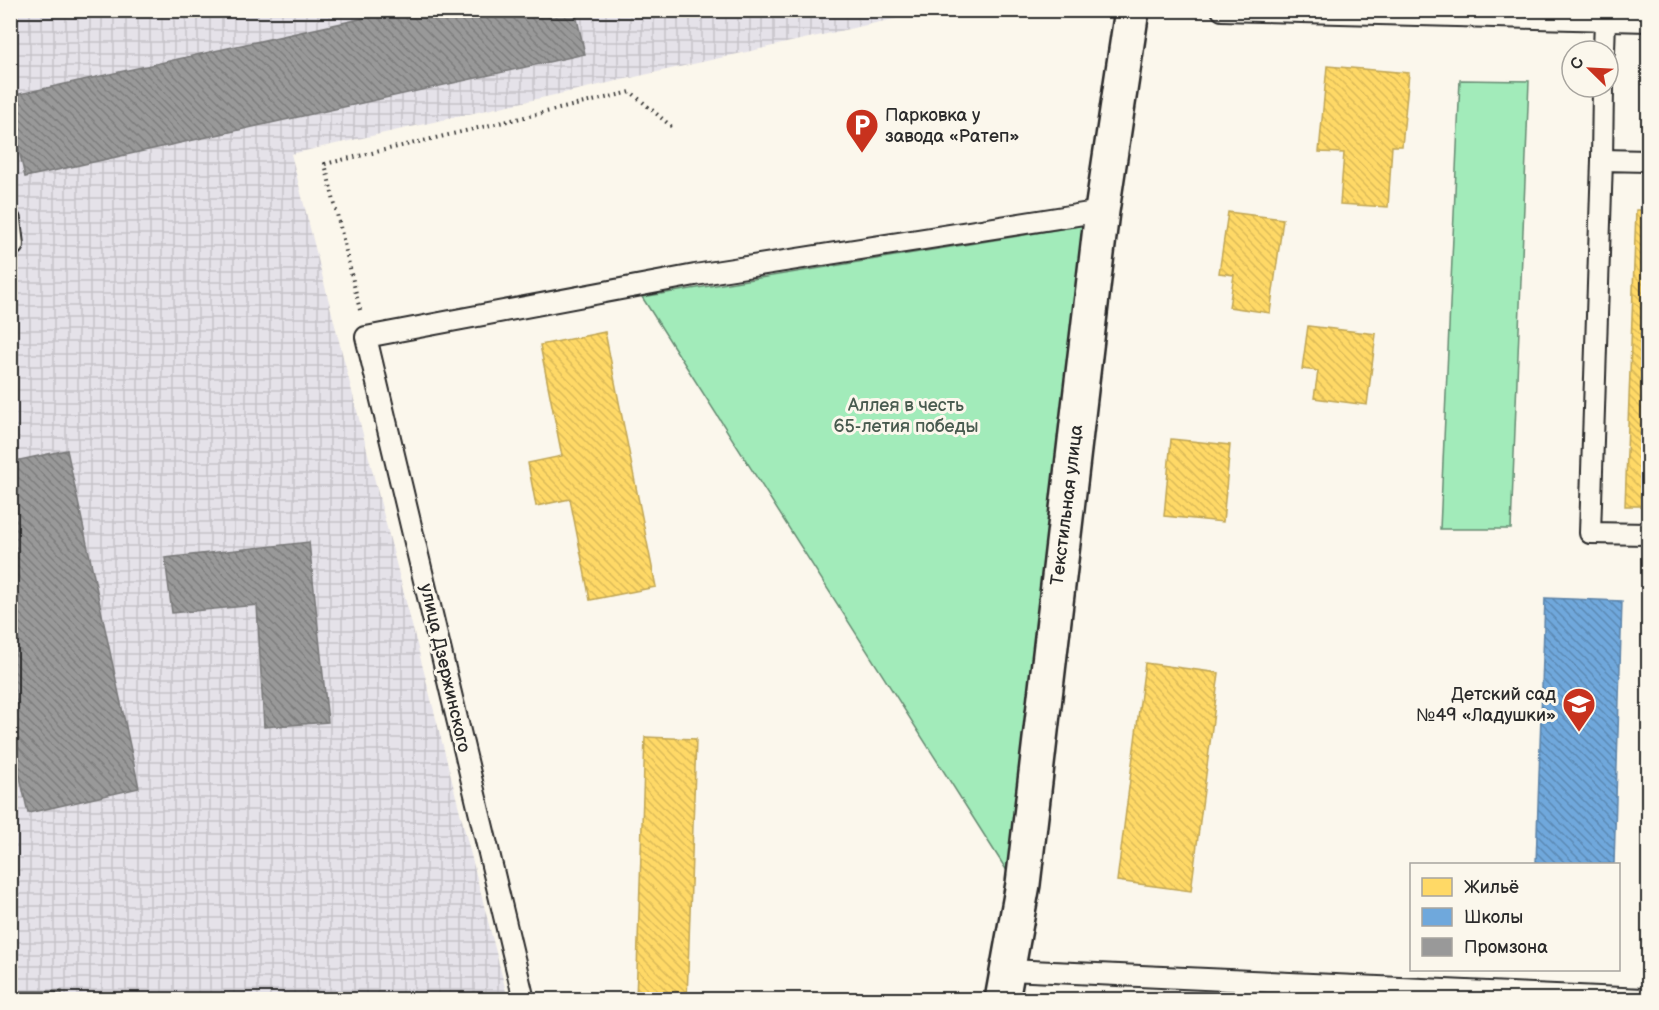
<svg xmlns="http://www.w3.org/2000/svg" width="1659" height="1010" font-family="'Balsamiq Sans',sans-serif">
	<defs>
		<pattern id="industrial-grid" width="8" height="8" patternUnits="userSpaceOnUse" patternTransform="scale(1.5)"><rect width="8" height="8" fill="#e5e2e9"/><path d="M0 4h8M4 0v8" fill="none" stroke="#c5c2c8"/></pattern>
		<pattern id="homes-back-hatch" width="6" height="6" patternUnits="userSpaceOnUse" patternTransform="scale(1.5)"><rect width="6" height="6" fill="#ffd966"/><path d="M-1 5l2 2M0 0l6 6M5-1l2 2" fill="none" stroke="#dbba59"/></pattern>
		<pattern id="schools-back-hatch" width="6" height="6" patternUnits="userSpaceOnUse" patternTransform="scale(1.5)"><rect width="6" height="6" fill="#6fa8dc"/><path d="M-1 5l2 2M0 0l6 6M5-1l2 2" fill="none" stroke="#5b89b3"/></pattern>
		<pattern id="industry-back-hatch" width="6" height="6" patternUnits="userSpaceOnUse" patternTransform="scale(1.5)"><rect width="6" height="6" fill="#999"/><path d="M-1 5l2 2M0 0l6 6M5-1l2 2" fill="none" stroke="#7d7d7d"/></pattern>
	</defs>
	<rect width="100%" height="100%" fill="#fbf7ec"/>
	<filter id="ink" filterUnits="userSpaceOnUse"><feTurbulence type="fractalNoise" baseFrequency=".0167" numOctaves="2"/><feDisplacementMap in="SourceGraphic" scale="12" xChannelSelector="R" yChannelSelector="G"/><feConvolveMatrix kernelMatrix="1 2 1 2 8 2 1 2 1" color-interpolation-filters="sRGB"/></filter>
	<g filter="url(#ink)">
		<path fill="url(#industrial-grid)" d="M 10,11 L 929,11 L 291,154 L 508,999 L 11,999 Z"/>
		<g fill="#a2ebba" stroke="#668b72" stroke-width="1.5">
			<path d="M 1460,80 L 1529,81 L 1511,529 L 1440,529 Z"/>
			<path d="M 1092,224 L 1009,874 L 642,297 Z"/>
		</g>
		<g fill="url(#homes-back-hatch)" stroke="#bfa554" stroke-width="1.5">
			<path d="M 1327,66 L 1409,73 L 1402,146 L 1392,146 L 1388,207 L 1340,204 L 1344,153 L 1319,152 Z"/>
			<path d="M 1636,210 L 1648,210 L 1648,506 L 1625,506 Z"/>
			<path d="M 1228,212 L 1283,219 L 1270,313 L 1229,307 L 1234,275 L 1219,273 Z"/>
			<path d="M 1308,326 L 1376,334 L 1367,405 L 1314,398 L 1318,371 L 1302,369 Z"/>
			<path d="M 605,332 L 656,587 L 590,600 L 570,499 L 536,506 L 528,463 L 562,456 L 540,345 Z"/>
			<path d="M 1171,439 L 1230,445 L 1223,522 L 1164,516 Z"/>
			<path d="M 1145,663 L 1219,673 L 1191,891 L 1117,881 Z"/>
			<path d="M 645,737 L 696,739 L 687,1000 L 636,1000 Z"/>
		</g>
		<path fill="url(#schools-back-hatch)" stroke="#5b82a7" stroke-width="1.5" d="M 1545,598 L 1622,601 L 1614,864 L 1536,864 Z"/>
		<g fill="url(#industry-back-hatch)" stroke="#787878" stroke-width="1.5">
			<path d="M 401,10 L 575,10 L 585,54 L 25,177 L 10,110 L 10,96 Z"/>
			<path d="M 67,450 L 139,788 L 28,813 L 10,732 L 10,462 Z"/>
			<path d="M 309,542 L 328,722 L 264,727 L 257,605 L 172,613 L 165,558 Z"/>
			<rect x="10" y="991" width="52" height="9"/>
		</g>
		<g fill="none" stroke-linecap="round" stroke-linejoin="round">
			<g stroke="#2b2b2b" stroke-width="24">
				<g id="lane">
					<path d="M 1222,10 L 1648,21"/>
					<path d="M 1604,51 L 1605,20"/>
					<path d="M 1602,160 L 1603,87"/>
					<path d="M 1648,161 L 1602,160 L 1590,533 L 1648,534"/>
					<path d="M 10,220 L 13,245"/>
					<path d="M 1007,970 L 1644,999"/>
					<path d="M 524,1000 L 366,337 L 695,275 L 1102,211"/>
				</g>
			</g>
			<g stroke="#2b2b2b" stroke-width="38">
				<path id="street" d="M 1002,1000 L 1023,884 L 1102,211 L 1132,10"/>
			</g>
			<path stroke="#2b2b2b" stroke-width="4" stroke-dasharray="1.5 4.5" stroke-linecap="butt" d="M 360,310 L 325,164 L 631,92 L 672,127"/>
			<use href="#lane" stroke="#fbf7ec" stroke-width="20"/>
			<use href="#street" stroke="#fbf7ec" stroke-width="33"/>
		</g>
	</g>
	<defs>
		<g id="parking-pin" transform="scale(1.725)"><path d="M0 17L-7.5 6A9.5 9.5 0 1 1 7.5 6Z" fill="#c8321e" stroke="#fbf7ec"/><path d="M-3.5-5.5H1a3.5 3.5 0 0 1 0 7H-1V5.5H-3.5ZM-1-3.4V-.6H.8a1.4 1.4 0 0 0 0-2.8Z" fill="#fff"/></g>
		<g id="school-pin" transform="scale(1.725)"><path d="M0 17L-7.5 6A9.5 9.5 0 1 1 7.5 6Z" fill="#c8321e" stroke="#fbf7ec"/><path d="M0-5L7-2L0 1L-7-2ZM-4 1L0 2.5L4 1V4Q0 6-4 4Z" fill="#fff"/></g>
	</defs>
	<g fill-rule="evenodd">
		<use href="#parking-pin" x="862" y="125"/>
		<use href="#school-pin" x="1579" y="704"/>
	</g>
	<g text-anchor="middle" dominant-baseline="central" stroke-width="6" stroke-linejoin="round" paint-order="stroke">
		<g font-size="18" fill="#2b2b2b" stroke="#fbf7ec" text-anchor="start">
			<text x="885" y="115">Парковка у<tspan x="885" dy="21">завода «Ратеп»</tspan></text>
			<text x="1556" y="694" text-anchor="end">Детский сад<tspan x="1556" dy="21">№49 «Ладушки»</tspan></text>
		</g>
		<g font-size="18" fill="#495b4f" stroke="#fbf7ec">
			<text x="906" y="405">Аллея в честь<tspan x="906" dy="21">65-летия победы</tspan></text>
		</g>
		<g font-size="18" fill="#2b2b2b" stroke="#fbf7ec">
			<text transform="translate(1067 505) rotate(-83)">Текстильная улица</text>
			<text transform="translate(445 668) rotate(77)">улица Дзержинского</text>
		</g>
	</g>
	<rect width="1659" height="1010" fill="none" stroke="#fbf7ec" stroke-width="36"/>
	<rect x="18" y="18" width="1623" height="974" fill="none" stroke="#2b2b2b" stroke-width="2" filter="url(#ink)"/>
	<rect x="1410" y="863" width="210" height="108" fill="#fbf7ec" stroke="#a8a59f" stroke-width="1.5"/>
	<rect x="1422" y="878" width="30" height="18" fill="#ffd966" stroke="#a8a59f" stroke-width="1.5"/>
	<text x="1464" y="893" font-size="18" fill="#2b2b2b">Жильё</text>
	<rect x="1422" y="908" width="30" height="18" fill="#6fa8dc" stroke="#a8a59f" stroke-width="1.5"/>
	<text x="1464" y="923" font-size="18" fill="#2b2b2b">Школы</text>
	<rect x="1422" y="938" width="30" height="18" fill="#999999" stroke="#a8a59f" stroke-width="1.5"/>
	<text x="1464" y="953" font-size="18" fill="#2b2b2b">Промзона</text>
	<g transform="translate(1590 69) rotate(294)"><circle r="28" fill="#fbf7ec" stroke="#a8a59f" stroke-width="1.5"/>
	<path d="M0-4.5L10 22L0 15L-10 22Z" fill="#c8321e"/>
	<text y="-9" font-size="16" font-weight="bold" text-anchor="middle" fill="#2b2b2b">С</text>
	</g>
</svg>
